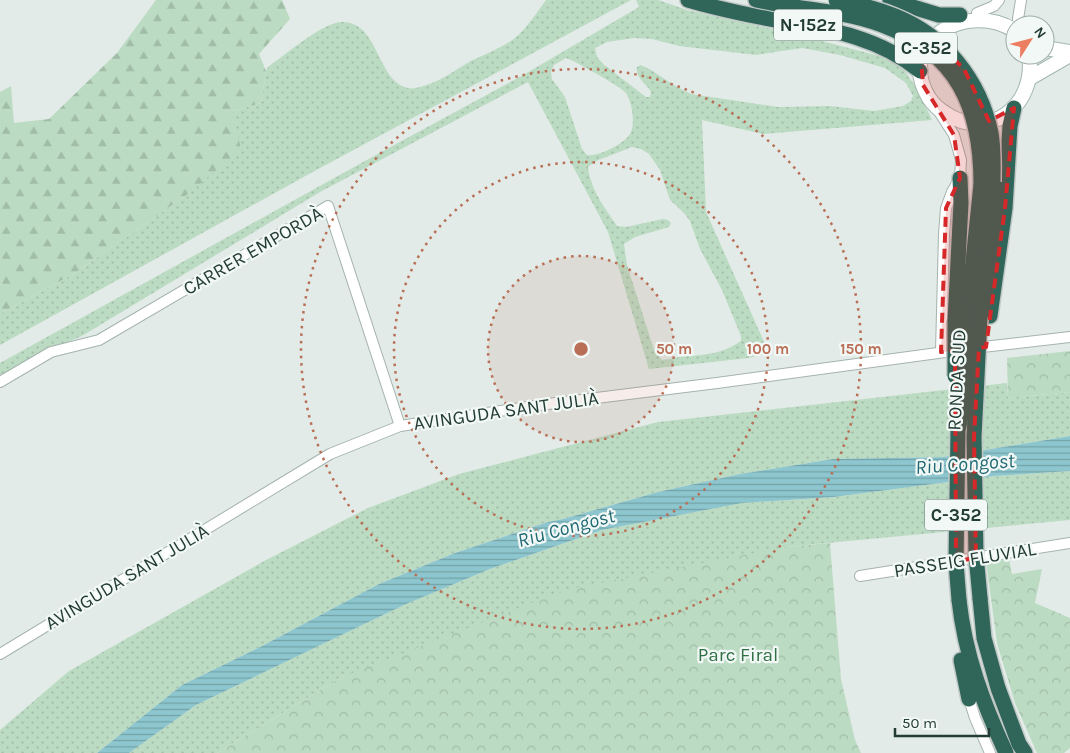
<svg xmlns="http://www.w3.org/2000/svg" width="1070" height="753" font-family="Karla,sans-serif">
	<defs>
		<pattern id="grass-dots" width="8" height="8" patternUnits="userSpaceOnUse" patternTransform="scale(1.25)"><rect width="8" height="8" fill="#bcdbc3"/><path d="M2 2h.1M6 6h.1" fill="none" stroke="#a1bda8" stroke-width="1.8" stroke-linecap="round"/></pattern>
		<pattern id="forest-firs" width="22" height="20" patternUnits="userSpaceOnUse" patternTransform="scale(1.25)"><rect width="22" height="20" fill="#bcdbc3"/><path d="M5 1l3.5 6h-7zM16 11l3.5 6h-7z" fill="#a1bda8"/></pattern>
		<pattern id="park-crowns" width="20" height="18" patternUnits="userSpaceOnUse" patternTransform="scale(1.25)"><rect width="20" height="18" fill="#bcdbc3"/><path d="M2 6a3 3 0 1 1 6 0M12 15a3 3 0 1 1 6 0" fill="none" stroke="#a1bda8"/></pattern>
		<pattern id="water-rules" width="6" height="5" patternUnits="userSpaceOnUse" patternTransform="scale(1.25)"><rect width="6" height="5" fill="#8dc6ce"/><path d="M0 2.5h6" fill="none" stroke="#73a2a8"/></pattern>
	</defs>
	<rect width="100%" height="100%" fill="#e2ebe7"/>
	<g fill="url(#grass-dots)" fill-rule="evenodd">
		<path d="M 546,0 L 631,0 L 309,174 L 0,345 L 0,314 L 75,273 L 185,196 L 233,111 L 261,103 L 266,71 L 268,67 C 285,55 323,22 342,22 C 377,22 376,72 402,86 C 408,89 414,89 420,87 C 438,83 455,70 471,61 C 485,54 502,48 515,38 C 527,28 537,12 546,0 Z"/>
		<path d="M 636,0 L 658,0 L 687,10 L 803,36 L 879,56 L 900,64 L 917,89 L 932,120 L 763,134 L 702,120 L 706,212 L 769,353 L 748,358 L 649,369 L 608,232 L 528,82 L 320,192 L 82,336 L 51,349 L 0,375 L 0,363 L 374,156 L 525,74 L 639,7 ZM 634,38 L 652,39 L 679,46 L 756,55 L 802,48 L 840,55 L 885,68 L 906,83 L 913,96 L 911,101 L 903,106 L 874,111 L 830,106 L 778,107 L 691,94 L 677,87 L 651,70 L 641,65 L 637,67 C 635,78 646,83 651,92 L 650,97 L 646,97 L 603,64 L 597,57 L 595,48 L 607,42 ZM 566,58 C 577,62 620,86 626,93 C 632,102 636,124 630,134 C 624,144 598,157 587,155 L 582,149 L 565,97 L 552,79 L 551,72 L 554,65 ZM 632,147 L 641,149 L 649,154 L 660,170 L 670,200 L 684,213 L 690,221 L 700,249 L 722,290 L 741,336 L 741,341 C 723,353 711,354 690,356 C 681,356 671,359 662,360 L 654,350 L 627,265 L 624,244 L 635,237 L 669,227 L 671,223 L 668,220 L 663,219 L 626,227 L 617,226 C 605,208 590,189 588,167 L 596,161 Z"/>
		<path d="M 1007,383 L 1008,398 L 1070,392 L 1070,436 L 943,457 L 833,459 L 740,474 L 658,492 L 563,519 L 548,522 L 455,553 L 379,584 L 262,646 L 182,685 L 97,753 L 0,753 L 0,730 L 69,671 L 266,560 L 368,508 L 459,474 L 658,422 Z"/>
		<path d="M 1070,471 L 1070,520 L 785,547 L 342,677 L 217,753 L 129,753 L 196,705 L 404,605 L 490,569 L 602,530 L 741,503 L 834,497 L 994,476 Z"/>
	</g>
	<path fill="url(#forest-firs)" d="M 156,0 L 282,0 L 290,19 L 259,54 L 266,71 L 261,103 L 233,111 L 241,150 L 185,196 L 75,273 L 0,314 L 0,92 L 11,86 L 14,123 L 49,119 L 117,53 Z"/>
	<g fill="url(#park-crowns)">
		<path d="M 1070,351 L 1070,392 L 1008,398 L 1007,358 Z"/>
		<path d="M 830,543 L 841,679 L 855,740 L 861,753 L 217,753 L 342,677 L 565,590 L 785,547 Z"/>
		<path d="M 1009,559 L 1012,574 L 1042,569 L 1035,603 L 1070,618 L 1070,748 L 1064,753 L 1037,753 L 1015,703 L 997,643 L 986,561 Z"/>
	</g>
	<path fill="url(#water-rules)" d="M 1070,436 L 1070,471 L 994,476 L 834,497 L 742,503 L 602,530 L 490,569 L 404,605 L 196,705 L 129,753 L 97,753 L 182,685 L 262,646 L 379,584 L 455,553 L 548,522 L 563,519 L 658,492 L 740,474 L 833,459 L 943,457 Z"/>
	<g fill="none" stroke-linecap="round" stroke-linejoin="round">
		<g stroke="#a5b3ae" stroke-width="12">
			<g id="street">
				<path d="M 977,13 L 994,6 L 999,0"/>
				<path d="M 1019,25 L 1018,19 L 1021,0"/>
				<path d="M 938,110 L 954,135 L 961,160 L 960,178 L 952,192 L 946,208 L 944,234 L 941,352"/>
				<path d="M 974,348 L 1070,337"/>
				<path d="M 0,382 L 51,352 L 99,340 L 328,206 L 400,426"/>
				<path d="M 860,576 L 1070,543"/>
				<path d="M 0,654 L 330,454 L 400,426 L 540,405 L 717,383 L 960,350"/>
				<path d="M 969,699 L 975,718 L 990,753"/>
			</g>
		</g>
		<g stroke="#a1b7ae" stroke-width="16">
			<g id="secondary">
				<path d="M 1015,31 C 968,0 894,41 929,98 C 933,104 938,109 945,113 C 989,143 1037,105 1029,55"/>
				<path d="M 1045,48 L 1070,52"/>
				<path d="M 1030,78 L 1070,55"/>
			</g>
		</g>
		<g stroke="#c1c8c6" stroke-width="18">
			<g id="highway">
				<path d="M 688,0 C 711,7 735,12 759,17 C 817,28 872,32 920,71"/>
				<path d="M 756,0 L 781,5"/>
				<path d="M 890,0 L 939,15 L 960,15"/>
				<path d="M 990,316 L 1005,208 L 1010,126 L 1014,108"/>
				<path d="M 980,317 L 993,182"/>
				<path d="M 967,319 L 981,184"/>
				<path d="M 955,321 L 961,203 L 960,178"/>
				<path d="M 980,598 L 984,638 L 998,688 L 1019,744 L 1025,753"/>
				<path d="M 959,600 C 965,655 983,703 1006,753"/>
				<path d="M 961,660 L 969,699"/>
			</g>
		</g>
		<use href="#street" stroke="#fff" stroke-width="10"/>
		<use href="#secondary" stroke="#fff" stroke-width="14"/>
		<use href="#highway" stroke="#306659" stroke-width="15"/>
		<g stroke="#c1c8c6" stroke-width="18" stroke-linecap="butt">
			<g id="highway-bridge">
				<path d="M 836,0 C 856,4 876,8 895,16 C 945,36 980,80 991,133 C 994,149 993,166 993,182"/>
				<path d="M 781,5 C 814,10 850,13 882,25 C 958,53 981,108 981,184"/>
				<path d="M 955,376 L 955,321"/>
				<path d="M 980,598 L 976,555 L 974,437 L 980,317"/>
				<path d="M 959,600 L 956,563 L 958,430 L 962,412 L 967,319"/>
			</g>
		</g>
		<use href="#highway-bridge" stroke="#306659" stroke-width="15"/>
	</g>
	<path fill="#d62828" fill-opacity="0.2" stroke="#d62828" stroke-width="4" stroke-dasharray="10 6" stroke-linejoin="round" d="M 931,36 L 964,69 L 989,121 L 1014,108 L 1005,208 L 986,347 L 979,348 L 974,437 L 976,558 L 956,561 L 955,351 L 941,352 L 946,208 L 960,178 L 954,135 L 923,85 L 921,59 Z"/>
	<circle cx="581" cy="349" r="93" fill="#b96e56" fill-opacity=".12"/>
	<g fill="none" stroke="#b96e56" stroke-width="2.5" stroke-dasharray="2.5 5">
		<circle cx="581" cy="349" r="93"/>
		<circle cx="581" cy="349" r="187"/>
		<circle cx="581" cy="349" r="280"/>
	</g>
	<g text-anchor="middle" dominant-baseline="central" stroke-width="4.5" stroke-linejoin="round" paint-order="stroke">
		<g fill="#f2f8f5" stroke="#61746e" stroke-width="1">
			<rect x="774" y="9.5" width="68" height="31" rx="4"/>
			<rect x="895" y="32.5" width="62" height="31" rx="4"/>
			<rect x="925" y="499.5" width="62" height="31" rx="4"/>
		</g>
		<g font-size="18" font-weight="bold" fill="#233c34">
			<text x="808" y="25">N-152z</text>
			<text x="926" y="48">C-352</text>
			<text x="956" y="515">C-352</text>
		</g>
		<g font-size="19" fill="#233c34" stroke="#f2f8f5">
			<text transform="translate(253 251) rotate(-30)">CARRER EMPORDÀ</text>
			<text transform="translate(957 380) rotate(-87)">RONDA SUD</text>
			<text transform="translate(506 411) rotate(-8)">AVINGUDA SANT JULIÀ</text>
			<text transform="translate(965 560) rotate(-9)">PASSEIG FLUVIAL</text>
			<text transform="translate(127 577) rotate(-31)">AVINGUDA SANT JULIÀ</text>
		</g>
		<g font-size="19" fill="#2f7046" stroke="#f2f8f5">
			<text x="738" y="655">Parc Firal</text>
		</g>
		<g font-size="20" font-style="italic" fill="#206974" stroke="#f2f8f5">
			<text transform="translate(965 464) rotate(-4)">Riu Congost</text>
			<text transform="translate(566 528) rotate(-15)">Riu Congost</text>
		</g>
	</g>
	<circle cx="581" cy="349" r="8" fill="#b96e56" stroke="#f2f8f5" stroke-width="2.5"/>
	<g font-size="15" text-anchor="middle" font-weight="bold" fill="#b96e56" stroke="#f2f8f5" stroke-width="4.5" stroke-linejoin="round" paint-order="stroke">
		<text x="674" y="354">50 m</text>
		<text x="768" y="354">100 m</text>
		<text x="861" y="354">150 m</text>
	</g>
	<g transform="translate(1030 40) rotate(54)"><circle r="24" fill="#f2f8f5" stroke="#9fada8"/>
	<path d="M0-4L9 19L0 12L-9 19Z" fill="#eb7e61"/>
	<text y="-8" font-size="14" font-weight="bold" text-anchor="middle" fill="#233c34">N</text>
	</g>
	<path d="M895 728v8h94v-8" fill="none" stroke="#233c34" stroke-width="2.5"/>
	<text x="902" y="728" font-size="15" fill="#233c34" stroke="#f2f8f5" stroke-width="4" paint-order="stroke">50 m</text>
</svg>
